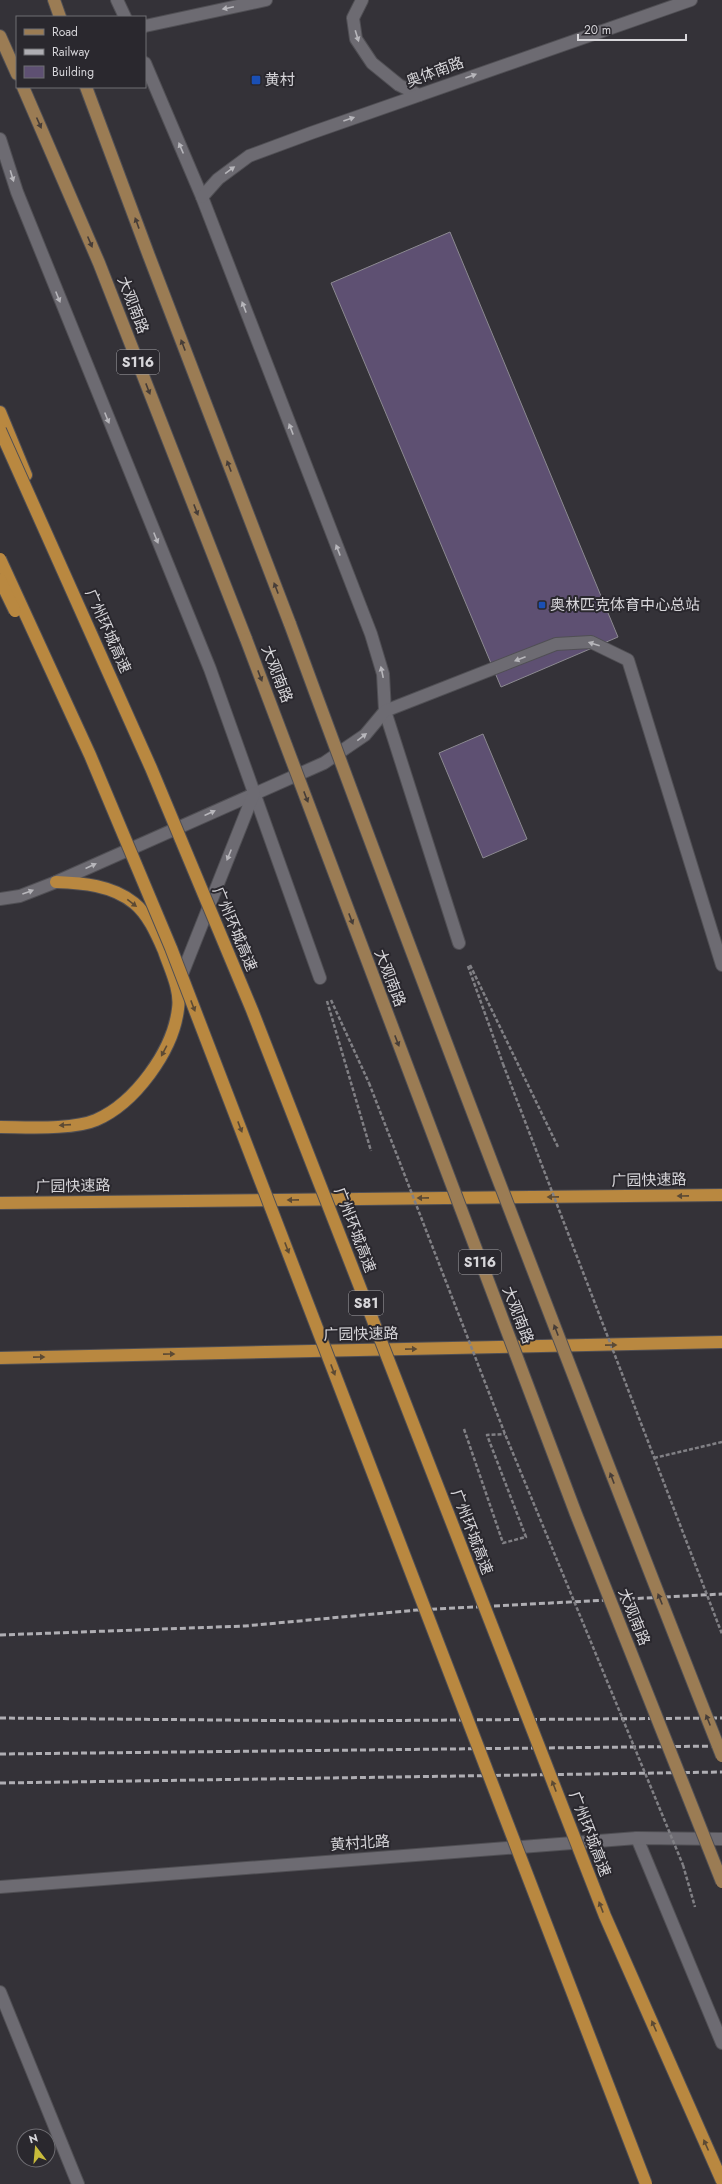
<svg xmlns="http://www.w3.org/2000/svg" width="722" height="2184" font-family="Jost,'Noto Sans SC',sans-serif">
	<rect width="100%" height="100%" fill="#343238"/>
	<g fill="#5e5072" stroke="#8c8a91">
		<path d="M 450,232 L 618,637 L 501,687 L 331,283 Z"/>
		<path d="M 483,734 L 527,839 L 483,858 L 439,753 Z"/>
	</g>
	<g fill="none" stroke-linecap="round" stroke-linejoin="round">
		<g stroke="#504f54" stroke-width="14">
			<g id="minor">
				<path d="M 117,0 L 125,17"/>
				<path d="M 362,0 L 353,18 L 356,39 L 372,63 L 399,85 L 419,95"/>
				<path d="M 145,26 L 266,0"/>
				<path d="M 145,63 L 202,197 L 371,634 L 383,674 L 385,711 L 459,943"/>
				<path d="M 0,139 L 17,192 L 210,669 L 320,978"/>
				<path d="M 202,197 L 218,179 L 249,156 L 311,133 L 691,0"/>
				<path d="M 0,899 L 20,896 L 56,882 L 324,763 L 365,735 L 385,711 L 556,644 L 591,642 L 628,660 L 722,965"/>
				<path d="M 179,982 L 254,793"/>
				<path d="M 637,1838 L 722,2043"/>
				<path d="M 0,1887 L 637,1838 L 722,1839"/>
				<path d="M 0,1992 L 78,2184"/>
			</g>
		</g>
		<g stroke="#504f54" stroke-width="14">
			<g id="major">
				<path d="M 54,0 L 60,17"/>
				<path d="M 0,36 L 17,74"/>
				<path d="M 23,87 L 99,263 L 246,639"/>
				<path d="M 86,87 L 149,256 L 290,624"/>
			</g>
		</g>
		<g stroke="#504f54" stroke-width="14">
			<g id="highway">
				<path d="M 0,412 L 26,475"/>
				<path d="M 0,1127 C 26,1127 73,1130 96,1120 C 135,1103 173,1051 178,1009 C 181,990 170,969 164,951 C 157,935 148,914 134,903 C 112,885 82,883 56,882"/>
				<path d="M 0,1203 L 722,1195"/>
				<path d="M 0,1358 L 722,1342"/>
			</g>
		</g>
		<g stroke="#818085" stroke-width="2.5" stroke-dasharray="4 2" stroke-linecap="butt">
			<path d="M 470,965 L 558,1147"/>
			<path d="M 468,966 L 503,1064"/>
			<path d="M 331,1000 L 369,1083"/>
			<path d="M 327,1001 L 371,1151"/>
			<path d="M 464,1429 L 503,1543 L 526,1537 L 487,1435 L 505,1434"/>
			<path d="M 654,1458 L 722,1442"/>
			<path d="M 683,1865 L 695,1907"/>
		</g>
		<use href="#minor" stroke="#6d6b72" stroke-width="12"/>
		<use href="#major" stroke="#9b7c54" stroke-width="12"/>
		<use href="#highway" stroke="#b98840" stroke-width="12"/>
		<g stroke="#afaeb3" stroke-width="3" stroke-dasharray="6 3" stroke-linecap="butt">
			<path d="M 0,1635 L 245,1626 L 417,1610 L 722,1594"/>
			<path d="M 0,1718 L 327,1721 L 722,1718"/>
			<path d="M 0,1754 L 722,1746"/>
			<path d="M 0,1783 L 722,1772"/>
		</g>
		<g stroke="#504f54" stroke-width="14" stroke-linecap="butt">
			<g id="major-bridge">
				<path d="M 290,624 C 429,1003 574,1380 722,1756"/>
				<path d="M 246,639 L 576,1514 L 722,1882"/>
			</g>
		</g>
		<g stroke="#504f54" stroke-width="14" stroke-linecap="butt">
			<g id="highway-bridge">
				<path d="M 0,430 L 151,768 L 252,1010 L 605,1916 L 722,2181"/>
				<path d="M 0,559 L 90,755 L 171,948 L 646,2184"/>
				<path d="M 0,580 L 15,611"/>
			</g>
		</g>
		<g stroke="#818085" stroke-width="2.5" stroke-dasharray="4 2" stroke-linecap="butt">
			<path d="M 503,1064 L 722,1634"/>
			<path d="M 369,1083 L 505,1434 L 683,1865"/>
		</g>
		<use href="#major-bridge" stroke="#9b7c54" stroke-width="12"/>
		<use href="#highway-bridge" stroke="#b98840" stroke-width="12"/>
	</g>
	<defs><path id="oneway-solid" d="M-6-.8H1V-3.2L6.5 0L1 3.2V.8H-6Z"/></defs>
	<g fill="#b7b6bb">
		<use href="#oneway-solid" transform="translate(228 8) rotate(168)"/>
		<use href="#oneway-solid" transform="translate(357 36) rotate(73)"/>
		<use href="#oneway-solid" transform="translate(471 76) rotate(-20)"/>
		<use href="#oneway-solid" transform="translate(349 119) rotate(-19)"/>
		<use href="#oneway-solid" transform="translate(181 148) rotate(-113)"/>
		<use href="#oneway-solid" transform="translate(230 170) rotate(-36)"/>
		<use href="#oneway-solid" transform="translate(12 176) rotate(73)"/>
		<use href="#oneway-solid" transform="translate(58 297) rotate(68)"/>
		<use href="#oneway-solid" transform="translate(244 307) rotate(-111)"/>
		<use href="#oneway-solid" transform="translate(107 418) rotate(68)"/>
		<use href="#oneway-solid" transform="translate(291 429) rotate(-111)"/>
		<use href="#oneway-solid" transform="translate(156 538) rotate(68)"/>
		<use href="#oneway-solid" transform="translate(338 550) rotate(-111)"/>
		<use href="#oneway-solid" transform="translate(594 644) rotate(-162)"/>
		<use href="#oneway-solid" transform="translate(520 659) rotate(159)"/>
		<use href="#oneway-solid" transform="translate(382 672) rotate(-102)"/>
		<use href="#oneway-solid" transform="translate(362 737) rotate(-38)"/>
		<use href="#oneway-solid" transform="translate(210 813) rotate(-24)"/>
		<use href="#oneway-solid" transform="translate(229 855) rotate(112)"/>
		<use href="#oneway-solid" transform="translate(91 866) rotate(-24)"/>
		<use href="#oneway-solid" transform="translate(28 892) rotate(-20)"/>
	</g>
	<g fill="#463d38">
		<use href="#oneway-solid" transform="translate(39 123) rotate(66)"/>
		<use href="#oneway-solid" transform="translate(137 223) rotate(-110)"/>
		<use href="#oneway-solid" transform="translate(90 242) rotate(67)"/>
		<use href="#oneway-solid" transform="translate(183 345) rotate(-111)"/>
		<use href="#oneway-solid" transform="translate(148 389) rotate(69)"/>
		<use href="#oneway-solid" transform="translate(229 466) rotate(-111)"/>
		<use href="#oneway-solid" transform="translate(196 510) rotate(69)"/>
		<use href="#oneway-solid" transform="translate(276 588) rotate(-111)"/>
		<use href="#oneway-solid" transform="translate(260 676) rotate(69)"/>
		<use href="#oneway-solid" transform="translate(306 797) rotate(69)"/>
		<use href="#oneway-solid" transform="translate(351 919) rotate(69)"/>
		<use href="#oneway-solid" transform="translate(397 1041) rotate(69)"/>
		<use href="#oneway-solid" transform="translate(556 1330) rotate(-111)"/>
		<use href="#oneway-solid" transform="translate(612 1478) rotate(-111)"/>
		<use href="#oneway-solid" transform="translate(660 1599) rotate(-112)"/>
		<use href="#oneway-solid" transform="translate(708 1720) rotate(-112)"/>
	</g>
	<g fill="#5c4a34">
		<use href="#oneway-solid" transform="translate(132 903) rotate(38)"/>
		<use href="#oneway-solid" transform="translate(193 1006) rotate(69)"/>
		<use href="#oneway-solid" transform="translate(164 1051) rotate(118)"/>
		<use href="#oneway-solid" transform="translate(65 1125) rotate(176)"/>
		<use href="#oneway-solid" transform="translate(240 1127) rotate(69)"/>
		<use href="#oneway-solid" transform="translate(683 1196) rotate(179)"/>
		<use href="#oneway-solid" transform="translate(553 1197) rotate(179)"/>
		<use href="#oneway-solid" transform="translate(423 1198) rotate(179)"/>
		<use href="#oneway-solid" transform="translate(293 1200) rotate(179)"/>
		<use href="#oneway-solid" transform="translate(287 1248) rotate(69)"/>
		<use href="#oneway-solid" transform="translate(611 1345) rotate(-1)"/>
		<use href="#oneway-solid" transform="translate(411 1349) rotate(-1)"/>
		<use href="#oneway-solid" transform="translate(169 1354) rotate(-1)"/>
		<use href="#oneway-solid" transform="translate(39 1357) rotate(-1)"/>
		<use href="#oneway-solid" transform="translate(333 1370) rotate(69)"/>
		<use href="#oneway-solid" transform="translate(554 1786) rotate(-111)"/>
		<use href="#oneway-solid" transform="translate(601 1907) rotate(-111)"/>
		<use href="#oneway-solid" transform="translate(654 2026) rotate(-114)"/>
		<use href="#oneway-solid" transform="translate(706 2145) rotate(-114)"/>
	</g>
	<g fill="#1a4fb4" stroke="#2a282e" stroke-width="1.5">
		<rect x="251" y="75" width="10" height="10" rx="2"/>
		<rect x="538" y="601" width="8" height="8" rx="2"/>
	</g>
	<g text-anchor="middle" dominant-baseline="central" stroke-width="4" stroke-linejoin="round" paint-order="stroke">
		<g fill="#2a282e" stroke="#a3a2a6" stroke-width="1">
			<rect x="117" y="350" width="42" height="24" rx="3"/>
			<rect x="459" y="1250" width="42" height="24" rx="3"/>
			<rect x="349" y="1291" width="34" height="24" rx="3"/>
		</g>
		<g font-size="14" font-weight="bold" fill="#d7d6da">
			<text x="138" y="362">S116</text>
			<text x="480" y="1262">S116</text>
			<text x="366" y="1303">S81</text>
		</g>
		<g font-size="15" fill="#d7d6da" stroke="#2a282e">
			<text transform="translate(435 72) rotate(-20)">奥体南路</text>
			<text transform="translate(133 305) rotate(69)">大观南路</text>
			<text transform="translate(108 631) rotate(66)">广州环城高速</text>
			<text transform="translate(277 674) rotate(69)">大观南路</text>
			<text transform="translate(235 929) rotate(67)">广州环城高速</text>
			<text transform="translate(390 978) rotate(69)">大观南路</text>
			<text transform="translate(649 1180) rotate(-1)">广园快速路</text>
			<text transform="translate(73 1186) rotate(-1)">广园快速路</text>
			<text transform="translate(355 1230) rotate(69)">广州环城高速</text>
			<text transform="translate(518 1315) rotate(69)">大观南路</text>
			<text transform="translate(361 1334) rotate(-1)">广园快速路</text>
			<text transform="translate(472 1532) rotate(69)">广州环城高速</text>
			<text transform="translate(634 1617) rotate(68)">大观南路</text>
			<text transform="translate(590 1834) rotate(69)">广州环城高速</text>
			<text transform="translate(360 1843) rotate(-4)">黄村北路</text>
		</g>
		<g font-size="15" fill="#d7d6da" stroke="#2a282e" text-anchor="start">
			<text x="265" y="80">黄村</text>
			<text x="550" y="605">奥林匹克体育中心总站</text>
		</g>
	</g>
	<rect x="16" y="16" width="130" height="72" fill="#2a282e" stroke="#6f6e73"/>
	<rect x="24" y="29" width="20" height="6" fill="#9b7c54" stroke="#6f6e73"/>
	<text x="52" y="36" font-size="12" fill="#d7d6da">Road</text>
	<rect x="24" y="49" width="20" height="6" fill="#afaeb3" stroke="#6f6e73"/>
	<text x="52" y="56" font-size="12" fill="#d7d6da">Railway</text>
	<rect x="24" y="66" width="20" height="12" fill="#5e5072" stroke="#6f6e73"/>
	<text x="52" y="76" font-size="12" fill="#d7d6da">Building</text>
	<g transform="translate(36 2148) rotate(344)"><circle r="19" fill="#2a282e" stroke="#6f6e73"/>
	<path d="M0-3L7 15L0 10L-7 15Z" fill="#c8bb3b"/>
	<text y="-6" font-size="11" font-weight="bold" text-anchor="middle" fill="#d7d6da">N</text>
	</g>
	<path d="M578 34v6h108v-6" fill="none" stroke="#d7d6da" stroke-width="2"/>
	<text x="584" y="34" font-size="12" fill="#d7d6da" stroke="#2a282e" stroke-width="3" paint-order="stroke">20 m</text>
</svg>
